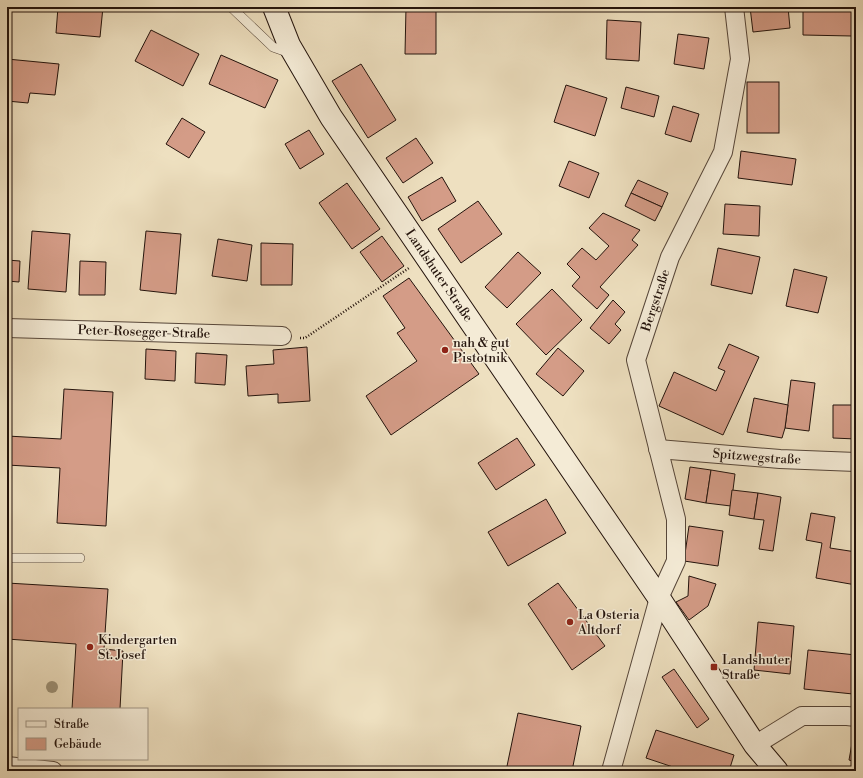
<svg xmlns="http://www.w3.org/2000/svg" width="863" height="778" font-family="'Libre Bodoni',serif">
	<rect width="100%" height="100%" fill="#eee0c0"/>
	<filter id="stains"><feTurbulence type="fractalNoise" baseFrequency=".005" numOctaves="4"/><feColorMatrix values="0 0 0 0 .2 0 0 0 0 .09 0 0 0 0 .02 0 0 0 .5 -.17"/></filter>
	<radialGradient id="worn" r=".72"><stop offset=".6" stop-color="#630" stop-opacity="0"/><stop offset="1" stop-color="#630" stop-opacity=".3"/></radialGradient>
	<g fill="#d49c87" stroke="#23130c">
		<path d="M 58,7 L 103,7 L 100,37 L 56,33 Z"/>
		<path d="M 406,7 L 436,7 L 436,54 L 405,54 Z"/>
		<path d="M 750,7 L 788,7 L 790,28 L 753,32 Z"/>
		<path d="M 803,7 L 852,7 L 852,36 L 803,35 Z"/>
		<path d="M 607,20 L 641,22 L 639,61 L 606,59 Z"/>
		<path d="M 151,30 L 199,54 L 183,86 L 135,61 Z"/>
		<path d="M 678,34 L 709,38 L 704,69 L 674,64 Z"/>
		<path d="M 221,55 L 278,80 L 265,108 L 209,84 Z"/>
		<path d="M 7,59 L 59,64 L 55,95 L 30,93 L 28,103 L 7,101 Z"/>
		<path d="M 361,64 L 396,120 L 368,138 L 332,81 Z"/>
		<rect x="747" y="82" width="32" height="51"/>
		<path d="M 566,85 L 607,98 L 595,136 L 554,122 Z"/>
		<path d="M 626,87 L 659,96 L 654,117 L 621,108 Z"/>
		<path d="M 673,106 L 699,114 L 691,142 L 665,134 Z"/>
		<path d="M 182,118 L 205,132 L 189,158 L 166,144 Z"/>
		<path d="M 309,130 L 324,154 L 300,169 L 285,144 Z"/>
		<path d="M 416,138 L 433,163 L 403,183 L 386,158 Z"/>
		<path d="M 741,151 L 796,159 L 792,185 L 738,178 Z"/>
		<path d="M 569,161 L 599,173 L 589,198 L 559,186 Z"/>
		<path d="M 442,177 L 456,201 L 422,221 L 408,197 Z"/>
		<path d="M 638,180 L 668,193 L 662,207 L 631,193 Z"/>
		<path d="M 347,183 L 380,229 L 352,249 L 319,203 Z"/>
		<path d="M 631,193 L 662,207 L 655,221 L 625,206 Z"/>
		<path d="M 478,201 L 502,234 L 461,263 L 438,229 Z"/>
		<path d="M 725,204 L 760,206 L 759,236 L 723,234 Z"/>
		<path d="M 603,213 L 640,230 L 632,240 L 638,245 L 600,287 L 609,295 L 597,309 L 572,286 L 580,277 L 567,264 L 582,248 L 596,260 L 609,246 L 589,228 Z"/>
		<path d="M 856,217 L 856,251 L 852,250 Z"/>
		<path d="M 32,231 L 70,234 L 66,292 L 28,289 Z"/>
		<path d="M 146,231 L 181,234 L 176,294 L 140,290 Z"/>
		<path d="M 382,236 L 404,266 L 382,282 L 360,252 Z"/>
		<path d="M 218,239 L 252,245 L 247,281 L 212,276 Z"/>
		<path d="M 261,243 L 293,244 L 292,285 L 261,285 Z"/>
		<path d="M 718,248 L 760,257 L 752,294 L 711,285 Z"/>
		<path d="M 518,252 L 541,273 L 507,308 L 485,287 Z"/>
		<path d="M 7,260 L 20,261 L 19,282 L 7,281 Z"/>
		<path d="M 80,261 L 106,262 L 105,295 L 79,295 Z"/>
		<path d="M 794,269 L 827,277 L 818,313 L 786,306 Z"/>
		<path d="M 409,278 L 479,374 L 391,435 L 366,396 L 417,361 L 397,333 L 405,328 L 383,296 Z"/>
		<path d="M 552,289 L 582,320 L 546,355 L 516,324 Z"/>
		<path d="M 613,300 L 625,312 L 615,324 L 621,330 L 609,344 L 590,328 Z"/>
		<path d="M 729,344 L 759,357 L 723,435 L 659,406 L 674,372 L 716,391 L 725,371 L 718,368 Z"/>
		<path d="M 307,347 L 310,401 L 278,403 L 278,394 L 248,396 L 246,366 L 274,364 L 273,350 Z"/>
		<path d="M 558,348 L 584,371 L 563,396 L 536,374 Z"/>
		<path d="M 146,349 L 176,351 L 175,381 L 145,379 Z"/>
		<path d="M 196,353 L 227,355 L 225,385 L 195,383 Z"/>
		<path d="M 791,380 L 815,383 L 809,431 L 785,428 Z"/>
		<path d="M 64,389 L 113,392 L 106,526 L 57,523 L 60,468 L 7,465 L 7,436 L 61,439 Z"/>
		<path d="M 754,398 L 788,405 L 785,428 L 782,438 L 747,432 Z"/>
		<path d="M 833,405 L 856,405 L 856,439 L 833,438 Z"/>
		<path d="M 517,438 L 535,465 L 496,490 L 478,463 Z"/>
		<path d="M 690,467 L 711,470 L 706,503 L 685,499 Z"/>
		<path d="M 711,470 L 735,474 L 731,506 L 706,503 Z"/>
		<path d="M 732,490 L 758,493 L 754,519 L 729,515 Z"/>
		<path d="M 758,493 L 781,497 L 773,551 L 759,549 L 764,520 L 754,519 Z"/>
		<path d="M 546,499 L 566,533 L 508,566 L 488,532 Z"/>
		<path d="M 811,513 L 835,517 L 830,548 L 856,552 L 856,585 L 816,578 L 822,543 L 806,540 Z"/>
		<path d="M 689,526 L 723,531 L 718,566 L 684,561 Z"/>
		<path d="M 689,576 L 716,584 L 708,606 L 689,620 L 676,602 L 688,596 Z"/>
		<path d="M 7,583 L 108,589 L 104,649 L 123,651 L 120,709 L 72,709 L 76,644 L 7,639 Z"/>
		<path d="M 558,583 L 605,646 L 572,670 L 528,604 Z"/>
		<path d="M 758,622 L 794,626 L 790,674 L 754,670 Z"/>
		<path d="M 808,650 L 856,655 L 853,694 L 804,689 Z"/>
		<path d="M 674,669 L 709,719 L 697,728 L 662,677 Z"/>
		<path d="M 518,713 L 581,726 L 572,771 L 506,771 Z"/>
		<path d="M 656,730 L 734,755 L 729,771 L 685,771 L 646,758 Z"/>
		<path d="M 854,732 L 856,733 L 856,762 L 849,760 Z"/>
	</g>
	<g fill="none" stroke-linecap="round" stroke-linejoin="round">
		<g stroke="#564639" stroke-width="10">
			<g id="lane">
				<path d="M 231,7 L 273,47 L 290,53"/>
				<path d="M 7,558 L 80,558"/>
			</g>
		</g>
		<g stroke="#564639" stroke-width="20">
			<g id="street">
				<path id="s1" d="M 7,328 L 282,336"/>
				<path id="s2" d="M 658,449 L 780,459 L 856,462"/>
				<path d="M 755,745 L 802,716 L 847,716 L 856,717"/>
				<path d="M 7,766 L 53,771"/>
				<path id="s3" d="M 611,771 L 659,598 L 676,561 L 676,519 L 636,360 L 670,257 L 723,152 L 740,59 L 734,7"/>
			</g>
		</g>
		<g stroke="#23130c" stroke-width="24">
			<g id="secondary">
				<path id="s4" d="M 274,7 L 289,45 L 331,117 L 659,598 L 755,745 L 777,771"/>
			</g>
		</g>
		<path stroke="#23130c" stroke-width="2.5" stroke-dasharray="1 2" stroke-linecap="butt" d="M 300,338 L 305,338 L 409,268"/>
		<use href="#lane" stroke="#f4ebd6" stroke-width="9"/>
		<use href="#street" stroke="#f4ebd6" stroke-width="18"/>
		<use href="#secondary" stroke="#f4ebd6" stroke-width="22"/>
	</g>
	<circle fill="#9c9177" cx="52" cy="687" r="6"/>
	<g fill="#8f2418" stroke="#f4ebd6" stroke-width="1.5">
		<circle cx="445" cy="350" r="4"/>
		<circle cx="570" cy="622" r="4"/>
		<circle cx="90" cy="647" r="4"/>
		<rect x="710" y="663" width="8" height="8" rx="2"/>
	</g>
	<g text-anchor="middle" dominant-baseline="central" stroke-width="3" stroke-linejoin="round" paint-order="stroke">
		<g font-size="13" fill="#23130c" stroke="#f4ebd6">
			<text stroke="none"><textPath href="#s4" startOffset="316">Landshuter Straße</textPath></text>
			<text stroke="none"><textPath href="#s3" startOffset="489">Bergstraße</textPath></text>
			<text stroke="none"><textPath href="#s1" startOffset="137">Peter-Rosegger-Straße</textPath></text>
			<text stroke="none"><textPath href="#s2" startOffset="99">Spitzwegstraße</textPath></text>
		</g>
		<g font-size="13" fill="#23130c" stroke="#f4ebd6" text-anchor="start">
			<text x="453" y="343">nah &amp; gut<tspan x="453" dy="15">Pistotnik</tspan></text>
			<text x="578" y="615">La Osteria<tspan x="578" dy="15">Altdorf</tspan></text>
			<text x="98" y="640">Kindergarten<tspan x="98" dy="15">St. Josef</tspan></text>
			<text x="722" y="660">Landshuter<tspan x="722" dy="15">Straße</tspan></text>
		</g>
	</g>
	<rect width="863" height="778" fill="none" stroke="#eee0c0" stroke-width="24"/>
	<rect x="8" y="8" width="847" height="762" fill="none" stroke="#23130c" stroke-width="2"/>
	<rect x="12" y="12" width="839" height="754" fill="none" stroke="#23130c"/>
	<rect x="18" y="708" width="130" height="52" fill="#f4ebd6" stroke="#a09585"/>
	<rect x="26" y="721" width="20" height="6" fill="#f4ebd6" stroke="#a09585"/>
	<text x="54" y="728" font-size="12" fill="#23130c">Straße</text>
	<rect x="26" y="738" width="20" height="12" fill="#d49c87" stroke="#a09585"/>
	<text x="54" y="748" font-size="12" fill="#23130c">Gebäude</text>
	<rect width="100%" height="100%" filter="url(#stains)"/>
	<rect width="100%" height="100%" fill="url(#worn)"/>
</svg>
